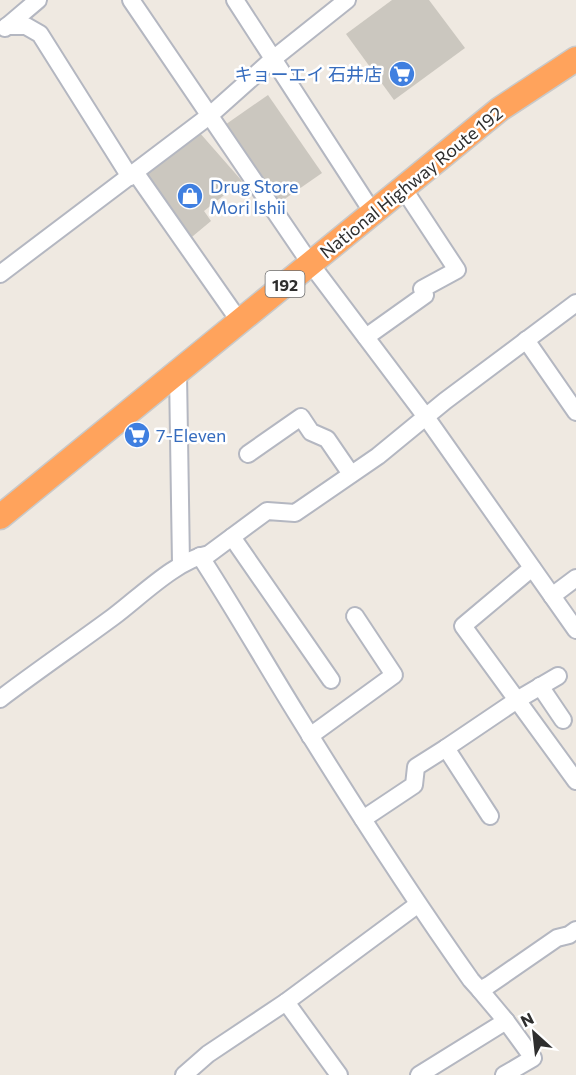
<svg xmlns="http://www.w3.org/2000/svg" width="576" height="1075" font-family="Commissioner,'Noto Sans JP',sans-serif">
	<rect width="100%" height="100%" fill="#efe9e1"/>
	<g fill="#cbc7bf">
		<path d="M 392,0 L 429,0 L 465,48 L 394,100 L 346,34 Z"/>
		<path d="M 268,95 L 322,173 L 276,205 L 222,127 Z"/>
		<path d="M 199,132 L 242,181 L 204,211 L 211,221 L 187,241 L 143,174 Z"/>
	</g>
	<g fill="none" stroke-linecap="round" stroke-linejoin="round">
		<g stroke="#b4b7c1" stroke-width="20">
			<g id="minor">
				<path d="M 131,0 L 310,263 L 426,417 L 576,630"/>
				<path d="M 235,0 L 373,213"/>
				<path d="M 7,26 L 26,26 L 40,34 L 130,177"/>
				<path d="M 5,28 L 38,0"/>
				<path d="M 135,172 L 240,322"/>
				<path d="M 0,274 L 209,116 L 273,59 L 347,0"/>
				<path d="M 366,337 L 425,295 L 422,289 L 457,270 L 403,188"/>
				<path d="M 526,340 L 576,412"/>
				<path d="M 178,373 L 181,564"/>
				<path d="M 248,454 L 301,417 L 311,432 L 327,439 L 351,474"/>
				<path d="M 232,537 L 331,680"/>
				<path d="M 200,556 C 234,608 265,663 298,716 C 353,805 410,894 471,980 L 480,990 L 489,985 L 557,938 L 569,935 L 576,930"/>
				<path d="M 552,596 L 576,578"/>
				<path d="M 558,676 L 517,700 L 576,781"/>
				<path d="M 540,686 L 563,720"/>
				<path d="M 0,699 C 37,671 75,645 113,617 C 140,597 176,560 209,554 L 267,511 L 295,513 L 378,456 L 445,401 L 576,303"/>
				<path d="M 310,736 L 394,675 L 355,616"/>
				<path d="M 490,816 L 446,748 L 517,700 L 463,626 L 532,568"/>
				<path d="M 363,819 L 414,785 L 416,767 L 446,748"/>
				<path d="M 286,1002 L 339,1075"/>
				<path d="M 184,1075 L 208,1054 L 286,1002 L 417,905"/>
				<path d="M 419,1075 L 506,1021 L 480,990"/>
				<path d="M 504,1075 L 533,1058 L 506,1021"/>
			</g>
		</g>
		<g stroke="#c9c9c9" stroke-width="27">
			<path id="highway" d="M 0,517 L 500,109 L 576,59"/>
		</g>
		<use href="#minor" stroke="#fff" stroke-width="16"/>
		<use href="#highway" stroke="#ffa35c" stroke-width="24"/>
	</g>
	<defs>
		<g id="supermarket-disc" transform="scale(1.35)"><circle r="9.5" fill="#3f7fe0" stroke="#fff"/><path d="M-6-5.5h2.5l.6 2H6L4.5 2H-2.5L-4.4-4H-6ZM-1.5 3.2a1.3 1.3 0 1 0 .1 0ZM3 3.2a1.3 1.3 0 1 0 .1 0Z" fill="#fff"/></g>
		<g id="shop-disc" transform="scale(1.35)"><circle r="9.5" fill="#3f7fe0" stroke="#fff"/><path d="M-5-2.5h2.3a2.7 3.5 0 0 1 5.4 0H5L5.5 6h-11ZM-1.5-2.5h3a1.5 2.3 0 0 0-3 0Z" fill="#fff"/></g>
	</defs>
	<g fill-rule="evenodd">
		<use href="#supermarket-disc" x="402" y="74"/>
		<use href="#shop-disc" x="190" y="196"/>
		<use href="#supermarket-disc" x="137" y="435"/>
	</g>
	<g text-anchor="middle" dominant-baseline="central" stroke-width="5" stroke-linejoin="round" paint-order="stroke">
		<rect fill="#fff" stroke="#6d6d6d" stroke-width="1.5" x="265.5" y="271" width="39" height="26" rx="4.5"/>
		<g font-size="16" font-weight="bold" fill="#2e2e2e">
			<text x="285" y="284">192</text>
		</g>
		<g font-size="18" fill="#366cbe" stroke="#fff" text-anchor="start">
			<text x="382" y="74" text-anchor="end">キョーエイ 石井店</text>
			<text x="210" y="186">Drug Store<tspan x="210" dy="21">Mori Ishii</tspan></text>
			<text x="156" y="435">7-Eleven</text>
		</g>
		<g font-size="18" fill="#2e2e2e" stroke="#fff">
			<text transform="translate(411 182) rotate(-39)">National Highway Route 192</text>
		</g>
	</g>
	<g transform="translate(534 1033) rotate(333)" stroke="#ffffff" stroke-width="4.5" paint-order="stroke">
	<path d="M0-4.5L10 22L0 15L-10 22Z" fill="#2e2e2e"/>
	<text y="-9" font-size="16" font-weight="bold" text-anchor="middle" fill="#2e2e2e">N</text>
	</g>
</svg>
